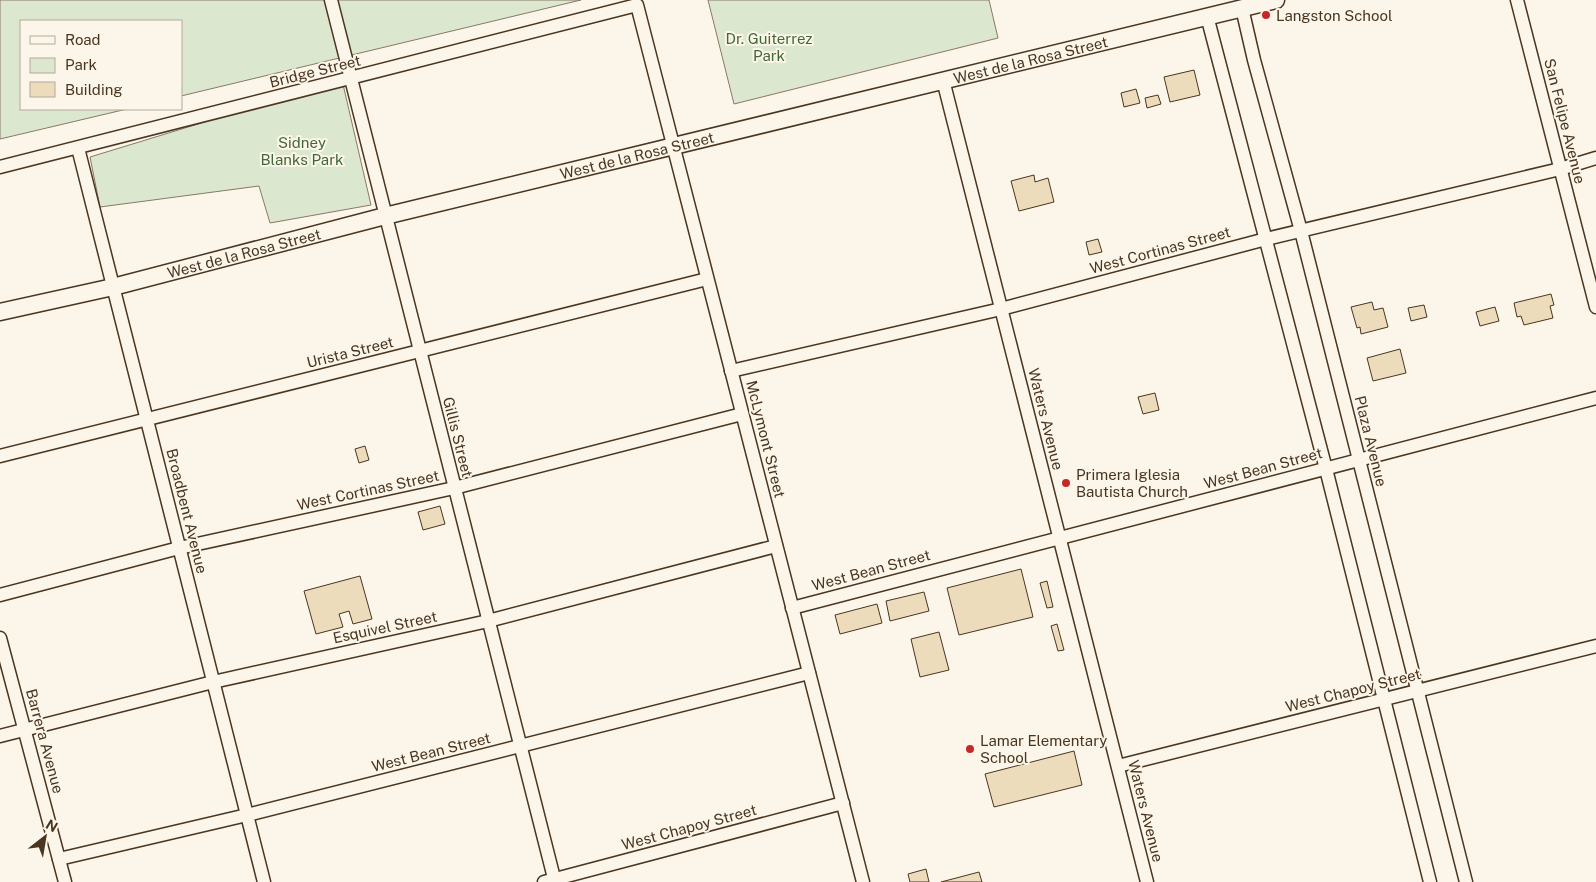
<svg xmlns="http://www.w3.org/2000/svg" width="1596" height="882" font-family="'Public Sans',sans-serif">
	<rect width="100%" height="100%" fill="#fbf6e9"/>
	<g fill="#dce7d0" stroke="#887966">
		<path d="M 0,0 L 581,0 L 181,96 L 181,21 L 21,21 L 21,109 L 127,109 L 0,139 Z"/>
		<path d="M 708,0 L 989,0 L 998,38 L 734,104 Z"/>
		<path d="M 342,80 L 371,205 L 270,223 L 259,186 L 100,207 L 90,157 Z"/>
	</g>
	<g fill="#ecdcbc" stroke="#4a3520">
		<path d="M 1194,70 L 1200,95 L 1170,102 L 1164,77 Z"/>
		<path d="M 1136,89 L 1140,103 L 1124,107 L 1121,93 Z"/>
		<path d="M 1158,95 L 1161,104 L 1147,108 L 1145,98 Z"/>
		<path d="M 1034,175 L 1035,182 L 1048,178 L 1054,202 L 1019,211 L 1011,181 Z"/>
		<path d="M 1098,239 L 1102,252 L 1089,255 L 1086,242 Z"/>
		<path d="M 1551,294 L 1554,305 L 1550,306 L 1553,318 L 1524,325 L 1521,316 L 1517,317 L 1514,303 Z"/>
		<path d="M 1372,302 L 1374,310 L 1383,308 L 1388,327 L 1361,334 L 1360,327 L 1357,328 L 1351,307 Z"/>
		<path d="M 1424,305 L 1427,317 L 1411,321 L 1408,308 Z"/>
		<path d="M 1495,307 L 1499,321 L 1480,326 L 1476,312 Z"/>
		<path d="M 1400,349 L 1406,373 L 1373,381 L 1367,358 Z"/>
		<path d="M 1155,393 L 1159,410 L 1143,414 L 1138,397 Z"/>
		<path d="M 365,446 L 369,460 L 359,463 L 355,449 Z"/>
		<path d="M 440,506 L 445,524 L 423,530 L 418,512 Z"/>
		<path d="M 1021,569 L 1033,617 L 959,635 L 947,588 Z"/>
		<path d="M 360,576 L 372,619 L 353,624 L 349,611 L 339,614 L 343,627 L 316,634 L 304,591 Z"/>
		<path d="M 1047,581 L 1053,607 L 1047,608 L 1040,583 Z"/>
		<path d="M 924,592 L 929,611 L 890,621 L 886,601 Z"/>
		<path d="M 877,604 L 882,623 L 840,634 L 835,615 Z"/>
		<path d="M 1057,624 L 1064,650 L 1058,651 L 1051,626 Z"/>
		<path d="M 939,632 L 949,670 L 920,677 L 911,639 Z"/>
		<path d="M 1074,751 L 1082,785 L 994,807 L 985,774 Z"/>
		<path d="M 926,869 L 929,882 L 910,882 L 908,874 Z"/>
		<path d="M 979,872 L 982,882 L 941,882 Z"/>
	</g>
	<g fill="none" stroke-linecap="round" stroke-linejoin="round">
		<g stroke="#4a3520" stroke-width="15">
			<g id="minor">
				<path d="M 331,0 L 555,882"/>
				<path d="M 1517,0 L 1596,307"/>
				<path d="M 1242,8 L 1254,60 L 1301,231 L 1466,882"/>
				<path d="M 1207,16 L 1326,469 L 1430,882"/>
				<path d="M 943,80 L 1147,882"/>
				<path d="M 78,148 L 264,882"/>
				<path d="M 0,167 L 637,5 L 863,882"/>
				<path d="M 731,371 L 1001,309 L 1266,239 L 1560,169 L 1596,158"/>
				<path d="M 0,456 L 707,279"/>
				<path d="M 0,595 L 179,548 L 454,488 L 742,414"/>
				<path d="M 792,608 L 1596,398"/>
				<path d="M 0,638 L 65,882"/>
				<path d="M 0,736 L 213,682 L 488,621 L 776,546"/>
				<path d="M 1118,766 L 1596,646"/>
				<path d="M 59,859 L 247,815 L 809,673"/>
				<path d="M 544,882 L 843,803"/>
			</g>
		</g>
		<g stroke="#4a3520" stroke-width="19">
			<g id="tertiary">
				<path id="s1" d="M 0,312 L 113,287 L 385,216 L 1276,0"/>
			</g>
		</g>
		<use href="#minor" stroke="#fbf6e9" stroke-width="12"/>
		<use href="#tertiary" stroke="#fbf6e9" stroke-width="16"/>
	</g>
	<g fill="#c62828" stroke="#fbf6e9" stroke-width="2">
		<circle cx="1266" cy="15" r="5"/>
		<circle cx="1066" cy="483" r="5"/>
		<circle cx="970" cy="749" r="5"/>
	</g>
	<g text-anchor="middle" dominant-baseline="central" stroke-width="4" stroke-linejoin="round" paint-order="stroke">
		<g font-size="15" fill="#4a3520" stroke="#fbf6e9" text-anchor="start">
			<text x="1276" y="15">Langston School</text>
			<text x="1076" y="474">Primera Iglesia<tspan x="1076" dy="17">Bautista Church</tspan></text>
			<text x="980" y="740">Lamar Elementary<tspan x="980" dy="17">School</tspan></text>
		</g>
		<g font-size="15" fill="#436837" stroke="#fbf6e9">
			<text x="769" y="38">Dr. Guiterrez<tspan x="769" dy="17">Park</tspan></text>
			<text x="302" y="142">Sidney<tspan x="302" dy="17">Blanks Park</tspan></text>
		</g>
		<g font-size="15" fill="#4a3520" stroke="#fbf6e9">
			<text stroke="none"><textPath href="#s1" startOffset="1061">West de la Rosa Street</textPath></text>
			<text transform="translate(315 71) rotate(-14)">Bridge Street</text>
			<text transform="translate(1565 121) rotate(76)">San Felipe Avenue</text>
			<text stroke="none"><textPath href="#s1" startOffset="656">West de la Rosa Street</textPath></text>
			<text transform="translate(1160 250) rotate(-15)">West Cortinas Street</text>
			<text stroke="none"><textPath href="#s1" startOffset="251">West de la Rosa Street</textPath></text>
			<text transform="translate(350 352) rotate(-14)">Urista Street</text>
			<text transform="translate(1046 419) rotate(76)">Waters Avenue</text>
			<text transform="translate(458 437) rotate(76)">Gillis Street</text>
			<text transform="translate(766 439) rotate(76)">McLymont Street</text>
			<text transform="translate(1371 441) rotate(76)">Plaza Avenue</text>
			<text transform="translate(1263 468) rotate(-15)">West Bean Street</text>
			<text transform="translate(368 490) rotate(-12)">West Cortinas Street</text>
			<text transform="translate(187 511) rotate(76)">Broadbent Avenue</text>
			<text transform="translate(871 570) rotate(-15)">West Bean Street</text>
			<text transform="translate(385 627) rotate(-12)">Esquivel Street</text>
			<text transform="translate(1353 690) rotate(-14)">West Chapoy Street</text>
			<text transform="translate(45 741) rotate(75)">Barrera Avenue</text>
			<text transform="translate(431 752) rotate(-14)">West Bean Street</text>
			<text transform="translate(1146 811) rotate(76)">Waters Avenue</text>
			<text transform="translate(689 827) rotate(-15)">West Chapoy Street</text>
		</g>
	</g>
	<rect x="20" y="20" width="162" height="90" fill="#fbf6e9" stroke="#b4a999"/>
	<rect x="30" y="36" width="25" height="8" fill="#fbf6e9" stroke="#b4a999"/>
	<text x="65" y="45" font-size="15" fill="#4a3520">Road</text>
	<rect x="30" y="58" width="25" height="15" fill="#dce7d0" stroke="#b4a999"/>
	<text x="65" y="70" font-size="15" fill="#4a3520">Park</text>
	<rect x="30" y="82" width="25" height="15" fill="#ecdcbc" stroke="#b4a999"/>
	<text x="65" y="95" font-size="15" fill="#4a3520">Building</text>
	<g transform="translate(45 837) rotate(31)" stroke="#fbf6e9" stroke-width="4" paint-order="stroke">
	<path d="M0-4L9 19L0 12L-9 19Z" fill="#4a3520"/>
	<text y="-8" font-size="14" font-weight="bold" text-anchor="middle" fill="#4a3520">N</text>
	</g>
</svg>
